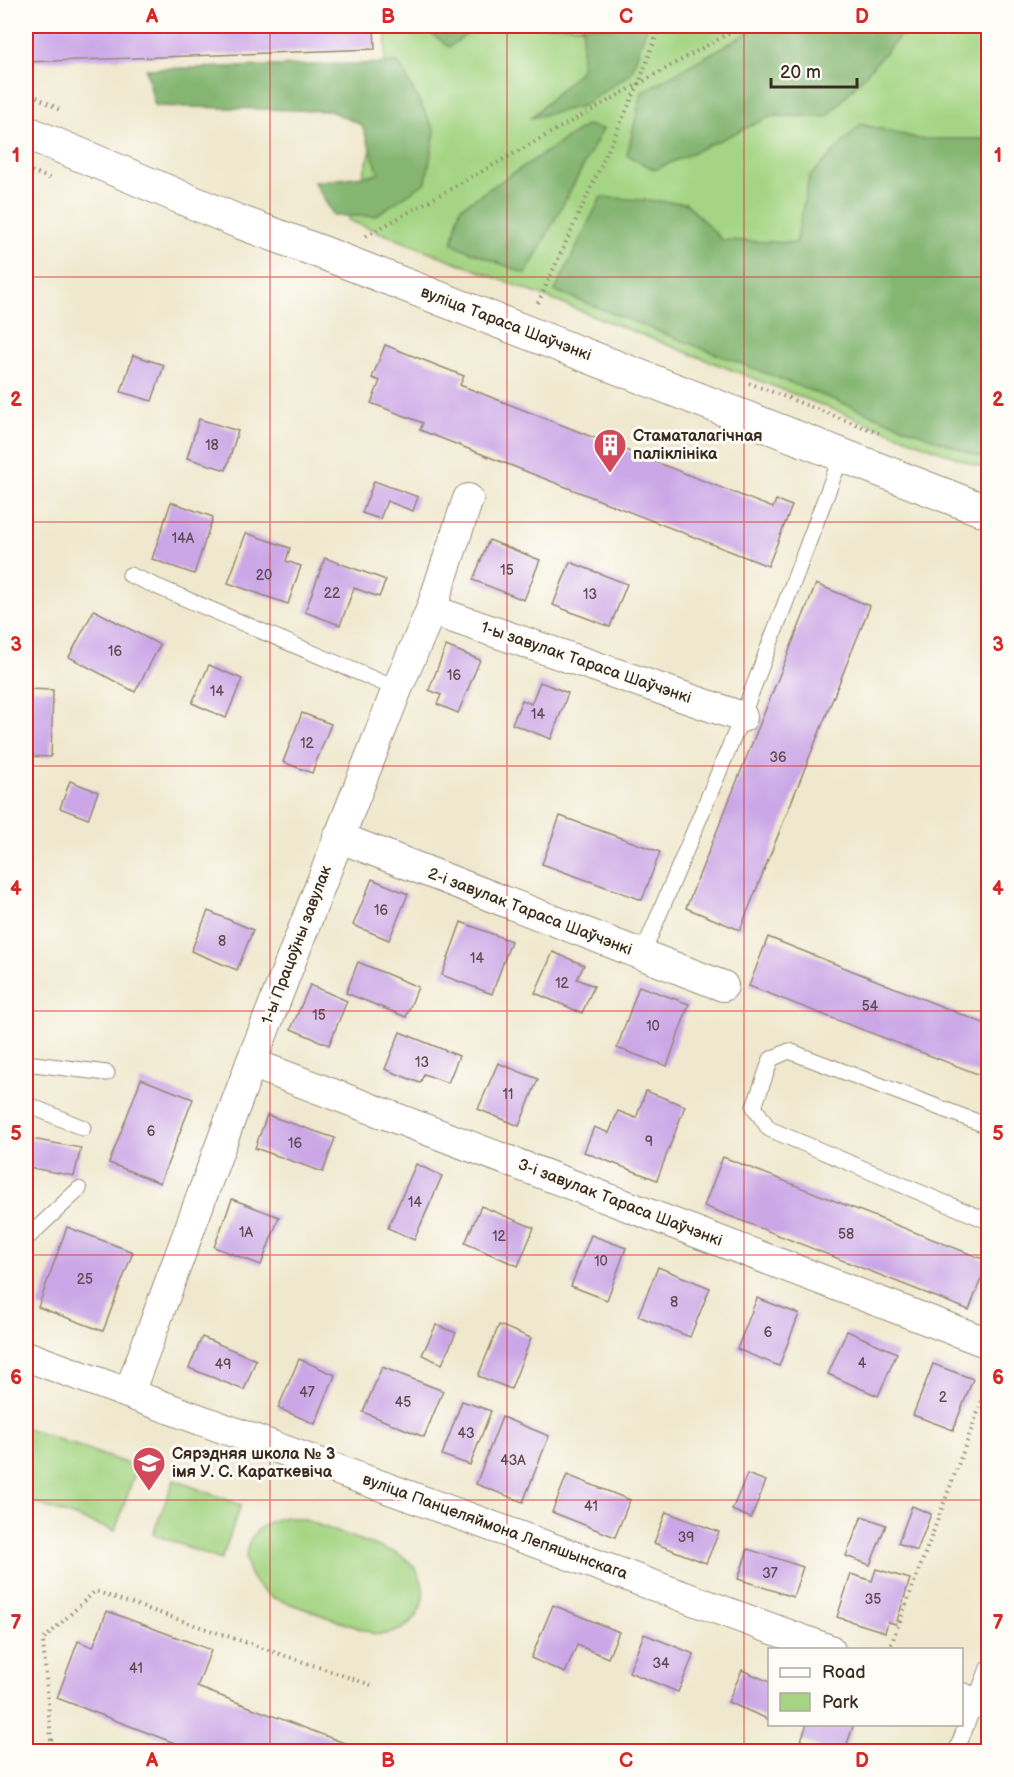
<svg xmlns="http://www.w3.org/2000/svg" width="1014" height="1777" font-family="'Balsamiq Sans',sans-serif">
	<rect width="100%" height="100%" fill="#fdfcf7"/>
	<filter id="ink" filterUnits="userSpaceOnUse"><feTurbulence type="fractalNoise" baseFrequency=".0167" numOctaves="2"/><feDisplacementMap in="SourceGraphic" scale="12" xChannelSelector="R" yChannelSelector="G"/><feConvolveMatrix kernelMatrix="1 2 1 2 8 2 1 2 1" color-interpolation-filters="sRGB"/></filter>
	<filter id="wash" filterUnits="userSpaceOnUse"><feTurbulence type="fractalNoise" baseFrequency=".008" numOctaves="4" result="noise"/><feDisplacementMap in="SourceGraphic" scale="24" xChannelSelector="R" yChannelSelector="G"/><feGaussianBlur stdDeviation="1.35" result="paint"/><feColorMatrix in="noise" values="0 0 0 0 0 0 0 0 0 0 0 0 0 0 0 0 0 1.4 0 .05"/><feComposite in="paint" operator="in"/></filter>
	<g filter="url(#wash)">
		<rect width="100%" height="100%" fill="#f0e8ce"/>
		<g fill="#a5d584" stroke="#708051" stroke-width="1.5">
			<path d="M 386,26 L 988,26 L 988,470 L 348,220 L 384,112 Z"/>
			<path d="M 26,1428 L 137,1467 L 115,1531 L 26,1500 Z"/>
			<path d="M 174,1480 L 241,1505 L 221,1560 L 153,1534 Z"/>
			<path d="M 286,1517 L 302,1519 L 396,1553 C 442,1575 426,1638 375,1634 L 274,1598 C 232,1576 239,1524 286,1517 Z"/>
		</g>
		<g fill="#84b672" stroke="#607048" stroke-width="1.5">
			<path d="M 422,26 L 478,26 L 449,47 Z"/>
			<path d="M 568,26 L 647,26 L 631,73 L 582,106 L 531,118 L 581,70 L 583,27 Z"/>
			<path d="M 760,26 L 909,26 L 827,117 L 772,116 L 655,170 L 627,155 L 642,92 Z"/>
			<path d="M 968,26 L 988,26 L 988,43 Z"/>
			<path d="M 399,63 L 435,131 L 426,182 L 375,216 L 334,216 L 314,182 L 379,174 L 362,125 L 330,111 L 155,106 L 146,69 Z"/>
			<path d="M 861,124 L 920,139 L 988,139 L 988,460 L 555,291 L 601,197 L 686,203 L 722,240 L 796,243 L 809,177 Z"/>
			<path d="M 587,125 L 603,129 L 526,274 L 452,244 L 460,208 Z"/>
		</g>
		<g id="blocks">
			<g fill="#cca7e7">
				<path d="M 26,26 L 374,26 L 375,49 L 26,62 Z"/>
				<path d="M 385,345 L 464,376 L 460,385 L 773,508 L 776,500 L 792,506 L 768,566 L 420,430 L 423,423 L 371,403 L 380,381 L 372,378 Z"/>
				<path d="M 133,355 L 164,365 L 152,401 L 121,392 Z"/>
				<path d="M 199,419 L 238,431 L 226,470 L 187,458 Z"/>
				<path d="M 374,481 L 418,497 L 413,511 L 387,501 L 380,519 L 362,513 Z"/>
				<path d="M 171,502 L 213,517 L 194,574 L 152,559 Z"/>
				<path d="M 246,533 L 290,548 L 286,561 L 301,566 L 288,604 L 228,583 Z"/>
				<path d="M 489,540 L 540,560 L 524,600 L 473,580 Z"/>
				<path d="M 325,558 L 386,580 L 379,597 L 354,588 L 340,625 L 305,612 Z"/>
				<path d="M 570,562 L 627,584 L 610,627 L 553,605 Z"/>
				<path d="M 816,584 L 870,606 L 740,930 L 686,908 Z"/>
				<path d="M 94,610 L 160,645 L 135,692 L 69,657 Z"/>
				<path d="M 446,646 L 480,660 L 458,713 L 437,704 L 441,695 L 429,690 Z"/>
				<path d="M 209,665 L 242,679 L 226,718 L 192,703 Z"/>
				<path d="M 540,682 L 568,693 L 551,739 L 512,724 L 522,700 L 531,704 Z"/>
				<path d="M 26,689 L 53,690 L 51,757 L 26,756 Z"/>
				<path d="M 302,713 L 331,724 L 312,773 L 283,762 Z"/>
				<path d="M 70,781 L 98,792 L 88,819 L 60,808 Z"/>
				<path d="M 560,816 L 660,852 L 642,900 L 542,864 Z"/>
				<path d="M 372,879 L 408,894 L 389,940 L 353,925 Z"/>
				<path d="M 208,911 L 253,930 L 237,970 L 191,951 Z"/>
				<path d="M 461,922 L 511,941 L 492,994 L 442,975 Z"/>
				<path d="M 768,937 L 988,1025 L 988,1078 L 749,986 Z"/>
				<path d="M 553,952 L 584,965 L 577,979 L 594,986 L 582,1013 L 535,993 Z"/>
				<path d="M 358,962 L 418,987 L 406,1017 L 346,993 Z"/>
				<path d="M 310,985 L 347,1001 L 329,1045 L 291,1029 Z"/>
				<path d="M 639,986 L 689,1004 L 667,1066 L 617,1048 Z"/>
				<path d="M 400,1032 L 459,1056 L 448,1083 L 424,1074 L 420,1083 L 385,1069 Z"/>
				<path d="M 498,1063 L 538,1079 L 519,1126 L 478,1109 Z"/>
				<path d="M 141,1079 L 193,1099 L 160,1183 L 109,1163 Z"/>
				<path d="M 646,1091 L 685,1106 L 657,1180 L 584,1152 L 594,1127 L 609,1133 L 618,1111 L 636,1118 Z"/>
				<path d="M 267,1115 L 335,1138 L 323,1172 L 255,1148 Z"/>
				<path d="M 26,1138 L 81,1148 L 74,1176 L 26,1167 Z"/>
				<path d="M 723,1157 L 988,1261 L 969,1310 L 704,1206 Z"/>
				<path d="M 416,1164 L 442,1176 L 414,1240 L 388,1228 Z"/>
				<path d="M 232,1199 L 279,1217 L 261,1265 L 214,1247 Z"/>
				<path d="M 481,1206 L 534,1228 L 518,1266 L 465,1243 Z"/>
				<path d="M 67,1227 L 133,1252 L 103,1331 L 38,1307 Z"/>
				<path d="M 591,1235 L 626,1248 L 607,1300 L 571,1286 Z"/>
				<path d="M 658,1267 L 710,1288 L 690,1337 L 638,1316 Z"/>
				<path d="M 757,1298 L 799,1314 L 779,1366 L 737,1349 Z"/>
				<path d="M 436,1325 L 456,1333 L 442,1364 L 422,1355 Z"/>
				<path d="M 499,1325 L 531,1338 L 511,1389 L 478,1376 Z"/>
				<path d="M 847,1331 L 897,1353 L 878,1396 L 828,1374 Z"/>
				<path d="M 202,1337 L 256,1360 L 244,1390 L 189,1368 Z"/>
				<path d="M 299,1359 L 335,1375 L 315,1424 L 278,1408 Z"/>
				<path d="M 933,1364 L 973,1379 L 953,1430 L 913,1415 Z"/>
				<path d="M 382,1367 L 443,1391 L 424,1437 L 363,1412 Z"/>
				<path d="M 462,1401 L 491,1411 L 470,1465 L 442,1455 Z"/>
				<path d="M 502,1417 L 549,1436 L 523,1502 L 476,1484 Z"/>
				<path d="M 747,1474 L 766,1481 L 751,1518 L 732,1510 Z"/>
				<path d="M 567,1475 L 630,1500 L 615,1537 L 552,1512 Z"/>
				<path d="M 912,1506 L 931,1514 L 917,1551 L 898,1543 Z"/>
				<path d="M 666,1512 L 719,1532 L 706,1563 L 654,1543 Z"/>
				<path d="M 862,1516 L 886,1525 L 870,1565 L 846,1556 Z"/>
				<path d="M 748,1549 L 803,1567 L 793,1597 L 738,1579 Z"/>
				<path d="M 876,1569 L 910,1579 L 896,1624 L 888,1622 L 885,1632 L 837,1617 L 851,1574 L 872,1581 Z"/>
				<path d="M 553,1605 L 619,1632 L 608,1658 L 577,1645 L 565,1673 L 531,1658 Z"/>
				<path d="M 107,1611 L 211,1650 L 197,1687 L 368,1752 L 174,1752 L 177,1744 L 57,1698 L 78,1641 L 93,1647 Z"/>
				<path d="M 644,1634 L 694,1654 L 678,1692 L 629,1672 Z"/>
				<path d="M 742,1670 L 770,1682 L 770,1720 L 728,1702 Z"/>
				<path d="M 807,1724 L 854,1724 L 844,1752 L 830,1752 L 801,1740 Z"/>
			</g>
		</g>
	</g>
	<g filter="url(#ink)">
		<use href="#blocks" fill-opacity="0" stroke="#968976" stroke-width="1.5"/>
		<g fill="none" stroke-linecap="round" stroke-linejoin="round">
			<g stroke="#968976" stroke-width="17">
				<g id="service">
					<path d="M 130,575 L 397,689"/>
					<path d="M 642,955 L 742,717 L 834,475 L 843,455"/>
					<path d="M 26,1063 L 107,1073"/>
					<path d="M 26,1104 L 83,1128"/>
					<path d="M 988,1126 L 789,1051 L 771,1059 L 754,1107 L 769,1129 L 988,1221"/>
					<path d="M 26,1239 L 79,1189"/>
					<path d="M 956,1752 L 988,1668"/>
				</g>
			</g>
			<g stroke="#968976" stroke-width="32">
				<g id="minor">
					<path d="M 431,610 L 742,717"/>
					<path d="M 338,837 L 723,986"/>
					<path d="M 251,1063 L 988,1343"/>
					<path d="M 26,1356 L 830,1650"/>
					<path d="M 129,1393 L 251,1063 L 397,689 L 431,610 L 468,499"/>
					<path d="M 962,1698 L 975,1703"/>
				</g>
			</g>
			<g stroke="#968976" stroke-width="35">
				<path id="tertiary" d="M 26,132 L 237,221 L 326,254 L 988,512"/>
			</g>
			<g stroke="#968976" stroke-width="4" stroke-dasharray="1.5 4.5" stroke-linecap="butt">
				<path d="M 26,91 L 62,111"/>
				<path d="M 26,169 L 51,179"/>
				<path d="M 366,236 L 742,26"/>
				<path d="M 538,303 L 639,83 L 660,26"/>
				<path d="M 749,383 L 879,433"/>
				<path d="M 889,1650 L 988,1385"/>
				<path d="M 52,1752 L 43,1640 L 95,1591 L 371,1685"/>
			</g>
			<use href="#service" stroke="#fff" stroke-width="15"/>
			<use href="#minor" stroke="#fff" stroke-width="30"/>
			<use href="#tertiary" stroke="#fff" stroke-width="33"/>
		</g>
	</g>
	<path fill="none" stroke="#d62828" stroke-width="1.5" stroke-opacity="0.55" d="M 270,26 L 270,1752M 507,26 L 507,1752M 744,26 L 744,1752M 26,277 L 988,277M 26,522 L 988,522M 26,766 L 988,766M 26,1011 L 988,1011M 26,1255 L 988,1255M 26,1500 L 988,1500"/>
	<defs>
		<g id="building-pin" transform="scale(1.725)"><path d="M0 17L-7.5 6A9.5 9.5 0 1 1 7.5 6Z" fill="#d1495b" stroke="#fdfcf7"/><path d="M-4-6H4V6H1V3H-1V6H-4ZM-2.5-4.3h1.7v1.8h-1.7ZM.8-4.3h1.7v1.8H.8ZM-2.5-1h1.7V.8h-1.7ZM.8-1h1.7V.8H.8Z" fill="#fff"/></g>
		<g id="school-pin" transform="scale(1.725)"><path d="M0 17L-7.5 6A9.5 9.5 0 1 1 7.5 6Z" fill="#d1495b" stroke="#fdfcf7"/><path d="M0-5L7-2L0 1L-7-2ZM-4 1L0 2.5L4 1V4Q0 6-4 4Z" fill="#fff"/></g>
	</defs>
	<g fill-rule="evenodd">
		<use href="#building-pin" x="610" y="445"/>
		<use href="#school-pin" x="149" y="1463"/>
	</g>
	<g text-anchor="middle" dominant-baseline="central" stroke-width="6" stroke-linejoin="round" paint-order="stroke">
		<g font-size="14" fill="#5f4950">
			<text x="212" y="445">18</text>
			<text x="183" y="538">14А</text>
			<text x="507" y="570">15</text>
			<text x="264" y="575">20</text>
			<text x="332" y="593">22</text>
			<text x="590" y="594">13</text>
			<text x="115" y="651">16</text>
			<text x="454" y="675">16</text>
			<text x="217" y="691">14</text>
			<text x="538" y="714">14</text>
			<text x="307" y="743">12</text>
			<text x="778" y="757">36</text>
			<text x="381" y="910">16</text>
			<text x="222" y="941">8</text>
			<text x="477" y="958">14</text>
			<text x="562" y="983">12</text>
			<text x="870" y="1006">54</text>
			<text x="319" y="1015">15</text>
			<text x="653" y="1026">10</text>
			<text x="422" y="1062">13</text>
			<text x="508" y="1094">11</text>
			<text x="151" y="1131">6</text>
			<text x="649" y="1141">9</text>
			<text x="295" y="1143">16</text>
			<text x="415" y="1202">14</text>
			<text x="246" y="1232">1А</text>
			<text x="846" y="1234">58</text>
			<text x="499" y="1236">12</text>
			<text x="601" y="1261">10</text>
			<text x="85" y="1279">25</text>
			<text x="674" y="1302">8</text>
			<text x="768" y="1332">6</text>
			<text x="862" y="1363">4</text>
			<text x="223" y="1364">49</text>
			<text x="307" y="1392">47</text>
			<text x="943" y="1397">2</text>
			<text x="403" y="1402">45</text>
			<text x="466" y="1433">43</text>
			<text x="513" y="1460">43А</text>
			<text x="591" y="1506">41</text>
			<text x="686" y="1537">39</text>
			<text x="770" y="1573">37</text>
			<text x="873" y="1599">35</text>
			<text x="661" y="1663">34</text>
			<text x="136" y="1668">41</text>
		</g>
		<g font-size="16" fill="#3b2a1e" stroke="#fdfcf7">
			<text transform="translate(506 324) rotate(21)">вуліца Тараса Шаўчэнкі</text>
			<text transform="translate(586 663) rotate(19)">1-ы завулак Тараса Шаўчэнкі</text>
			<text transform="translate(530 912) rotate(21)">2-і завулак Тараса Шаўчэнкі</text>
			<text transform="translate(297 945) rotate(-69)">1-ы Працоўны завулак</text>
			<text transform="translate(620 1203) rotate(21)">3-і завулак Тараса Шаўчэнкі</text>
			<text transform="translate(495 1527) rotate(20)">вуліца Панцеляймона Лепяшынскага</text>
		</g>
		<g font-size="16" font-weight="bold" fill="#3b2a1e" stroke="#fdfcf7" text-anchor="start">
			<text x="633" y="436">Стаматалагічная<tspan x="633" dy="18">паліклініка</tspan></text>
			<text x="172" y="1454">Сярэдняя школа № 3<tspan x="172" dy="18">імя У. С. Караткевіча</tspan></text>
		</g>
	</g>
	<rect width="1014" height="1777" fill="none" stroke="#fdfcf7" stroke-width="66"/>
	<rect x="768" y="1648" width="195" height="78" fill="#fdfcf7" stroke="#afa8a0" stroke-width="1.5"/>
	<rect x="780" y="1668" width="30" height="9" fill="#ffffff" stroke="#afa8a0" stroke-width="1.5"/>
	<text x="822" y="1678" font-size="18" fill="#3b2a1e">Road</text>
	<rect x="780" y="1693" width="30" height="18" fill="#a5d584" stroke="#afa8a0" stroke-width="1.5"/>
	<text x="822" y="1708" font-size="18" fill="#3b2a1e">Park</text>
	<path d="M771 78v9h86v-9" fill="none" stroke="#3b2a1e" stroke-width="3"/>
	<text x="780" y="78" font-size="18" fill="#3b2a1e" stroke="#fdfcf7" stroke-width="4.5" paint-order="stroke">20 m</text>
	<rect x="33" y="33" width="948" height="1711" fill="none" stroke="#d62828" stroke-width="2"/>
	<g font-size="20" text-anchor="middle" font-weight="bold" fill="#d62828">
		<text x="152" y="23">A</text>
		<text x="388" y="23">B</text>
		<text x="626" y="23">C</text>
		<text x="862" y="23">D</text>
		<text x="16" y="162">1</text>
		<text x="998" y="162">1</text>
		<text x="16" y="406">2</text>
		<text x="998" y="406">2</text>
		<text x="16" y="651">3</text>
		<text x="998" y="651">3</text>
		<text x="16" y="895">4</text>
		<text x="998" y="895">4</text>
		<text x="16" y="1140">5</text>
		<text x="998" y="1140">5</text>
		<text x="16" y="1384">6</text>
		<text x="998" y="1384">6</text>
		<text x="16" y="1629">7</text>
		<text x="998" y="1629">7</text>
		<text x="152" y="1767">A</text>
		<text x="388" y="1767">B</text>
		<text x="626" y="1767">C</text>
		<text x="862" y="1767">D</text>
	</g>
</svg>
